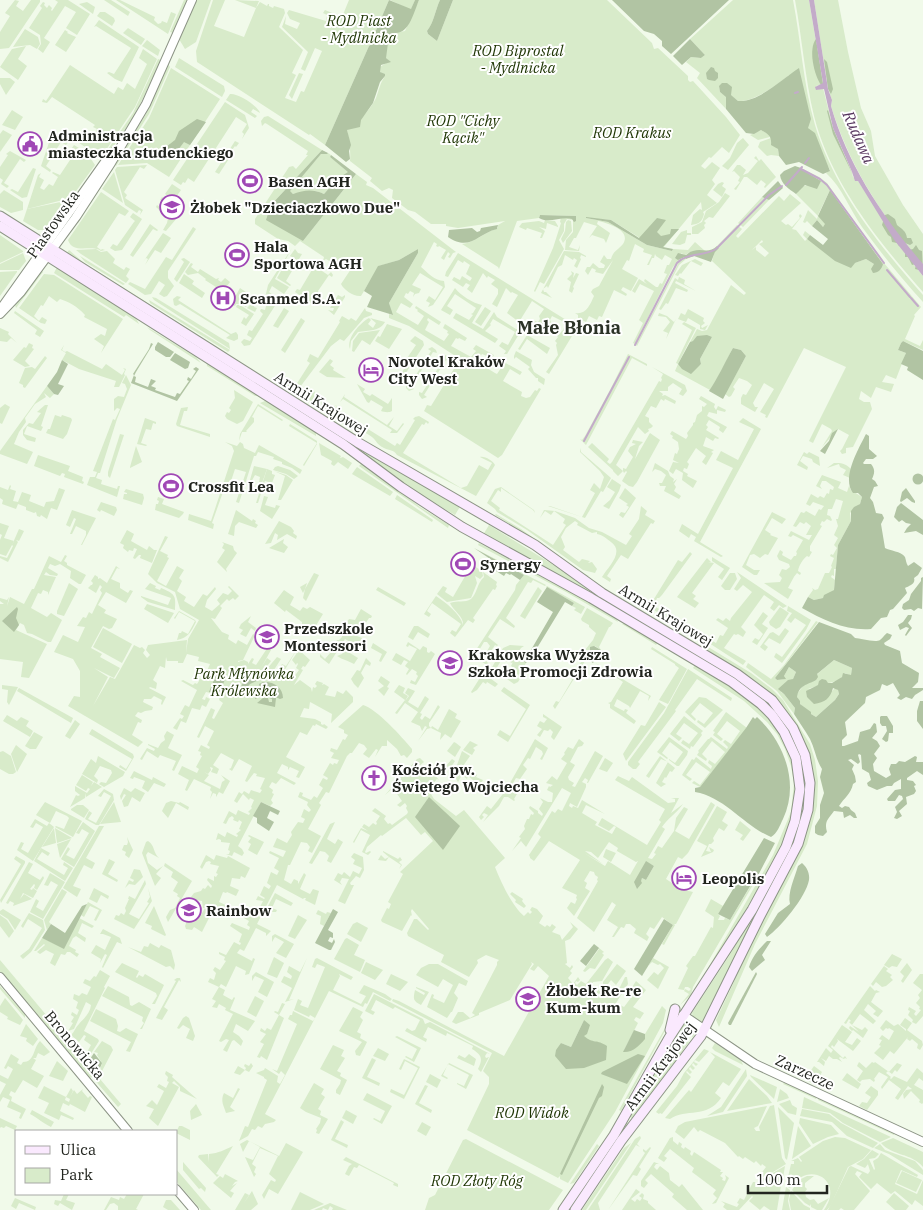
<svg xmlns="http://www.w3.org/2000/svg" width="923" height="1210" font-family="'IBM Plex Serif',serif">
	<rect width="100%" height="100%" fill="#f1faea"/>
	<g fill="#d8ebca" fill-rule="evenodd">
		<path d="M 15,0 L 19,1 L 16,6 L 23,11 L 31,0 L 40,0 L 40,2 L 9,48 L 0,49 L 0,32 L 10,16 L 5,13 Z"/>
		<path d="M 55,0 L 68,0 L 90,14 L 77,35 L 66,28 L 76,12 L 65,6 L 44,38 L 50,42 L 43,53 L 38,49 L 41,44 L 40,35 L 29,28 L 42,8 L 40,6 L 43,2 L 45,3 L 44,5 L 47,8 L 49,5 L 52,8 L 51,10 L 52,11 L 58,2 Z"/>
		<path d="M 104,0 L 111,0 L 130,12 L 128,16 Z"/>
		<path d="M 116,0 L 120,0 L 155,17 L 154,20 L 158,24 L 161,23 L 162,21 L 167,23 L 171,12 L 176,14 L 168,34 Z"/>
		<path d="M 184,0 L 187,0 L 173,33 L 170,32 Z"/>
		<path d="M 196,0 L 211,0 L 196,42 L 185,49 L 179,39 Z"/>
		<path d="M 213,0 L 225,0 L 214,26 L 244,37 L 256,8 L 235,0 L 259,1 L 256,8 L 260,2 L 267,6 L 268,4 L 269,4 L 269,6 L 273,8 L 274,6 L 284,9 L 285,13 L 279,27 L 303,50 L 292,73 L 296,75 L 285,98 L 296,102 L 301,91 L 304,92 L 322,51 L 315,48 L 305,71 L 301,69 L 308,52 L 282,27 L 286,16 L 285,24 L 297,29 L 300,23 L 290,19 L 287,13 L 289,10 L 326,21 L 327,15 L 323,13 L 325,10 L 342,17 L 349,0 L 389,0 L 374,35 L 392,36 L 395,33 L 405,31 L 419,0 L 440,0 C 435,11 434,22 427,31 L 428,34 L 437,41 L 453,0 L 607,0 L 652,43 L 654,49 L 658,48 L 688,76 L 688,80 L 690,82 L 693,81 L 726,117 L 740,135 L 729,153 L 722,147 L 711,158 L 709,157 L 701,166 L 705,169 L 712,162 L 720,168 L 712,180 L 715,184 L 707,195 L 717,203 L 703,212 L 704,214 C 702,222 699,224 691,225 L 693,215 L 700,209 L 702,210 L 701,202 L 663,248 L 648,243 L 611,220 L 586,218 L 608,222 L 647,245 L 672,251 L 673,249 L 688,250 L 695,242 L 705,251 L 692,251 L 685,255 L 681,253 L 678,260 L 685,257 L 686,259 L 679,265 L 637,346 L 636,345 L 680,260 L 673,267 L 635,344 L 633,343 L 643,323 L 639,320 L 654,291 L 640,284 L 635,293 L 632,291 L 639,279 L 647,284 L 644,281 L 645,279 L 656,287 L 658,287 L 660,283 L 662,284 L 667,274 L 664,273 L 667,265 L 669,265 L 672,259 L 665,255 L 662,260 L 656,256 L 655,254 L 654,258 L 652,258 L 649,265 L 647,265 L 652,255 L 643,252 L 644,249 L 635,244 L 629,261 L 627,260 L 622,269 L 638,278 L 631,291 L 623,287 L 621,290 L 627,294 L 626,296 L 614,290 L 602,317 L 599,316 L 597,320 L 589,316 L 586,322 L 578,318 L 578,315 L 575,313 C 586,315 590,305 594,296 L 591,292 L 593,289 L 599,286 L 613,260 L 603,274 L 595,272 L 596,270 L 592,268 L 588,275 L 585,271 L 587,267 L 590,267 L 593,263 L 599,268 L 604,268 L 605,265 L 600,262 L 604,255 L 607,259 L 611,259 C 613,251 618,250 623,244 C 632,230 607,223 598,221 L 597,224 L 610,233 L 606,243 L 604,239 L 592,235 L 589,238 L 597,226 L 584,222 L 576,238 L 574,238 L 569,247 L 578,250 L 580,245 L 579,251 L 565,250 L 566,240 L 573,232 L 573,220 L 567,219 L 564,224 L 564,231 L 559,240 L 564,249 L 544,284 L 540,282 L 535,292 L 534,291 L 553,248 L 561,223 L 560,222 L 561,217 L 576,216 L 540,215 L 539,218 L 517,221 L 499,269 L 498,267 L 462,244 C 476,242 485,232 498,228 L 498,225 L 505,221 L 458,228 L 446,226 L 446,224 L 431,224 L 415,212 L 408,210 L 392,198 L 393,190 L 389,188 L 382,191 L 370,181 L 372,178 L 350,161 C 351,150 349,140 347,130 C 359,120 369,112 376,98 C 379,90 380,83 385,76 L 380,72 L 380,67 L 389,61 L 386,58 L 386,49 L 369,46 L 325,145 L 310,134 L 309,135 L 197,62 L 196,51 Z"/>
		<path d="M 390,0 L 415,0 L 411,10 Z"/>
		<path d="M 733,0 L 793,0 C 801,41 803,84 815,125 C 834,189 879,245 923,295 L 923,302 C 901,278 881,253 862,227 C 850,210 842,187 826,173 L 830,170 L 808,128 L 789,75 C 777,85 754,102 738,101 L 719,86 L 720,92 L 727,97 L 726,109 L 697,78 L 700,73 L 686,62 L 691,57 L 701,58 L 705,55 L 690,39 Z"/>
		<path d="M 795,0 L 809,0 L 823,84 L 816,86 L 816,90 L 823,88 L 833,128 L 852,173 L 853,177 L 858,181 L 913,264 L 923,276 L 923,292 C 878,241 831,183 814,116 C 805,78 802,38 795,0 Z"/>
		<path d="M 814,0 L 838,0 L 848,52 L 861,108 L 871,131 L 875,156 L 903,205 L 923,234 L 923,264 C 882,217 849,165 831,106 L 832,100 L 828,89 Z"/>
		<path d="M 87,2 L 95,7 L 93,14 L 79,4 Z"/>
		<path d="M 100,12 L 105,12 L 114,18 L 115,21 L 112,26 L 97,16 Z"/>
		<path d="M 99,20 L 139,47 L 122,82 L 115,79 L 107,73 L 109,72 L 114,74 L 131,48 L 96,26 L 94,27 Z"/>
		<path d="M 128,28 L 145,39 L 141,45 L 123,33 Z"/>
		<path d="M 25,29 L 38,37 L 40,44 L 37,49 L 30,45 L 13,47 Z"/>
		<path d="M 65,30 L 68,32 L 67,33 L 76,37 L 66,52 L 55,45 Z"/>
		<path d="M 147,40 L 160,50 L 158,56 L 142,46 Z"/>
		<path d="M 26,46 L 18,59 L 27,66 L 18,80 L 0,67 L 12,49 Z"/>
		<path d="M 143,49 L 157,59 L 135,107 L 106,150 L 88,149 L 72,138 L 73,137 L 83,143 L 85,140 L 89,142 L 97,129 L 93,127 L 95,125 L 52,97 L 47,103 L 42,102 L 43,99 L 46,101 L 70,65 L 114,94 L 118,87 L 123,90 L 127,83 L 135,89 L 147,64 L 139,58 Z"/>
		<path d="M 179,58 L 224,86 L 225,91 L 222,97 L 175,67 Z"/>
		<path d="M 158,59 L 161,60 L 135,115 L 104,160 L 102,158 L 133,113 Z"/>
		<path d="M 168,64 L 170,67 L 149,114 L 116,166 L 114,164 L 146,114 Z"/>
		<path d="M 171,68 L 220,99 L 169,177 L 147,163 L 118,165 L 149,118 Z"/>
		<path d="M 299,73 L 303,74 L 292,99 L 289,95 Z"/>
		<path d="M 0,78 L 10,78 L 15,82 L 6,95 L 0,84 Z"/>
		<path d="M 230,94 C 238,93 258,106 260,113 L 253,109 L 251,112 L 257,116 L 255,118 L 226,100 Z"/>
		<path d="M 225,102 L 245,115 L 249,128 L 242,139 L 244,134 L 242,132 L 247,124 L 236,117 L 194,182 L 188,178 L 185,183 L 183,182 L 181,185 L 173,180 Z"/>
		<path d="M 12,110 L 23,117 L 15,130 L 2,125 Z"/>
		<path d="M 268,116 L 322,150 L 271,205 L 303,241 L 356,174 L 367,182 L 366,185 L 373,188 L 456,252 L 453,253 L 450,258 L 448,257 L 450,254 L 448,252 L 444,260 L 441,258 L 446,250 L 439,246 L 438,247 L 436,246 L 437,244 L 434,242 L 421,267 C 427,272 435,281 444,281 L 445,287 L 433,305 L 428,307 L 430,303 L 426,301 L 429,296 L 435,300 L 443,287 L 420,273 L 412,285 L 421,289 L 419,293 L 415,294 L 413,297 L 414,293 L 410,291 L 408,294 L 406,293 L 404,297 L 413,304 L 410,308 L 401,303 L 396,312 L 418,325 L 424,316 L 417,311 L 418,310 L 415,308 L 416,306 L 441,322 L 439,325 L 428,318 L 427,320 L 429,322 L 425,330 L 444,341 L 449,334 L 447,333 L 448,331 L 443,328 L 445,324 L 467,338 L 465,341 L 459,338 L 458,339 L 456,338 L 451,346 L 453,347 L 471,357 L 476,351 L 473,349 L 476,345 L 494,355 L 492,358 L 482,354 L 477,362 L 495,373 L 497,374 L 503,365 L 501,364 L 502,361 L 522,372 L 520,375 L 510,369 L 503,381 L 522,392 L 521,396 L 526,398 L 530,397 L 535,390 L 537,391 L 539,388 L 541,389 L 502,455 L 498,458 L 424,411 L 427,405 L 431,406 L 460,359 L 409,326 L 389,318 L 389,314 L 392,315 L 389,303 L 418,253 L 418,249 L 399,260 L 379,266 L 361,296 C 354,297 344,290 341,284 L 353,266 L 341,262 L 337,270 L 334,268 L 336,265 L 326,259 L 323,261 L 324,257 L 300,241 L 295,246 L 288,241 L 278,239 L 255,224 L 255,219 L 289,167 L 293,166 L 296,169 L 308,155 L 306,155 L 308,151 L 267,124 L 265,123 L 262,126 L 261,121 L 264,117 Z"/>
		<path d="M 3,130 L 12,135 L 0,152 L 0,134 Z"/>
		<path d="M 761,130 L 769,134 L 770,137 L 758,140 L 750,135 Z"/>
		<path d="M 53,131 L 69,141 L 66,145 L 61,142 L 46,166 L 51,170 L 50,172 L 41,166 Z"/>
		<path d="M 743,138 L 749,145 L 728,170 L 722,166 L 730,158 L 737,143 Z"/>
		<path d="M 771,138 L 778,149 L 779,156 L 771,155 L 767,156 L 758,147 L 760,142 Z"/>
		<path d="M 235,141 L 239,143 L 236,147 L 235,146 L 232,150 L 234,151 L 219,174 L 215,172 Z"/>
		<path d="M 74,145 L 87,153 L 95,165 L 71,198 L 27,209 L 38,175 L 41,173 L 39,177 L 44,180 L 40,188 L 44,190 L 49,184 L 53,186 L 58,177 L 52,173 L 53,172 L 60,175 L 76,151 L 72,148 Z"/>
		<path d="M 10,151 L 26,160 L 24,162 L 20,159 L 4,183 L 9,186 L 7,188 L 1,184 L 3,180 L 0,178 L 0,167 L 8,155 L 6,154 Z"/>
		<path d="M 328,153 L 331,155 L 330,157 L 349,172 L 337,179 L 324,194 L 316,191 L 293,194 L 289,191 L 321,154 Z"/>
		<path d="M 756,156 L 759,161 L 761,159 L 776,177 L 765,188 L 764,187 L 766,184 L 761,180 L 757,185 L 747,177 L 744,177 L 736,190 L 734,189 L 740,182 L 738,181 L 740,177 L 734,171 L 732,172 L 737,165 L 740,165 L 746,170 L 743,175 L 748,173 L 758,161 L 754,158 Z"/>
		<path d="M 100,161 L 102,163 L 52,231 L 51,229 Z"/>
		<path d="M 147,165 L 144,169 L 140,167 L 124,192 L 127,195 L 125,198 L 143,210 L 140,215 L 141,211 L 139,210 L 137,213 L 125,205 L 115,170 L 117,167 Z"/>
		<path d="M 33,168 L 36,169 L 27,197 L 22,198 L 10,190 L 12,189 L 18,192 Z"/>
		<path d="M 111,168 L 113,169 L 78,223 L 76,222 Z"/>
		<path d="M 801,168 L 819,177 L 827,183 L 884,263 L 921,307 L 914,315 L 915,316 L 905,339 L 920,346 L 923,340 L 923,350 L 903,341 L 901,343 L 898,350 L 906,353 L 896,379 L 886,375 L 882,382 L 894,384 L 891,392 L 876,387 L 871,398 L 861,391 L 859,399 L 864,402 L 870,402 L 872,409 L 853,447 L 846,448 L 846,453 L 842,454 L 840,451 L 842,449 L 849,435 L 838,429 L 822,447 L 832,431 L 831,429 L 822,424 L 813,443 L 809,441 L 846,367 L 804,348 L 767,418 L 765,417 L 766,415 L 760,412 L 774,389 L 764,383 L 753,403 L 755,407 L 758,407 L 755,412 L 741,404 L 741,398 L 743,394 L 746,395 L 752,385 L 747,381 L 739,378 L 733,387 L 735,389 L 731,396 L 729,397 L 725,394 L 746,356 L 741,350 L 733,348 C 726,361 718,379 710,390 L 675,371 L 678,364 L 676,363 L 692,330 L 682,324 L 684,322 L 696,328 L 678,364 L 693,371 L 701,364 L 700,359 L 712,337 L 690,342 L 697,329 L 702,331 L 707,330 L 731,285 L 744,295 L 746,293 L 712,261 L 715,251 L 719,248 L 717,246 L 737,225 L 742,229 L 736,236 L 738,238 L 779,196 L 784,201 L 790,194 L 801,203 L 781,221 L 786,225 L 788,224 L 792,227 L 800,218 L 799,216 L 800,214 L 802,216 L 792,229 L 796,230 L 805,241 L 807,239 L 803,235 L 805,231 L 810,235 L 807,239 L 855,263 L 866,259 L 874,264 L 883,264 L 830,190 L 818,215 L 826,224 L 823,227 L 817,220 L 812,226 L 807,221 L 805,223 L 803,222 L 808,210 L 817,219 L 818,216 L 796,194 L 801,187 L 821,181 L 800,169 ZM 762,240 L 763,242 L 759,244 L 769,253 L 765,257 L 756,250 L 756,247 L 752,250 Z"/>
		<path d="M 114,172 L 123,203 L 102,189 Z"/>
		<path d="M 722,182 L 724,183 L 722,186 L 726,189 L 722,197 L 713,190 L 718,184 Z"/>
		<path d="M 172,184 L 181,190 L 174,200 L 165,194 Z"/>
		<path d="M 4,190 L 23,202 L 23,210 L 11,213 L 0,207 L 0,194 Z"/>
		<path d="M 101,192 L 129,211 L 125,216 L 119,213 L 97,247 L 101,250 L 102,249 L 105,250 L 101,251 C 91,244 73,255 68,240 Z"/>
		<path d="M 725,193 L 730,196 L 713,218 L 709,217 L 704,221 L 706,223 L 704,225 L 705,228 L 698,234 L 692,234 L 692,227 L 702,222 L 706,211 L 719,202 Z"/>
		<path d="M 162,197 L 172,203 L 167,211 L 177,218 L 166,231 L 163,230 L 167,223 L 168,218 L 156,207 L 157,205 L 161,208 L 164,203 L 160,200 Z"/>
		<path d="M 762,197 L 765,198 L 749,215 L 766,198 L 769,200 L 743,227 L 738,223 Z"/>
		<path d="M 70,200 L 48,230 L 38,230 L 23,221 L 27,209 Z"/>
		<path d="M 133,213 L 142,219 L 122,250 L 115,251 L 110,248 L 113,244 L 117,246 L 134,222 L 135,221 L 130,217 Z"/>
		<path d="M 545,220 L 555,221 L 558,226 L 558,227 L 547,223 L 546,229 L 539,227 L 545,231 L 542,238 L 540,238 L 542,233 L 527,228 L 526,230 L 519,227 L 522,223 L 539,221 L 544,223 Z"/>
		<path d="M 568,220 L 571,221 L 572,231 L 563,243 L 561,239 L 565,231 L 566,222 Z"/>
		<path d="M 150,224 L 158,230 L 157,231 L 153,229 L 133,257 L 130,255 Z"/>
		<path d="M 193,227 L 196,229 L 168,271 L 168,278 L 174,286 L 167,296 L 164,297 L 159,294 L 165,285 L 159,281 L 151,294 L 145,295 L 128,284 L 130,282 L 145,289 L 166,257 L 172,260 Z"/>
		<path d="M 687,230 L 687,233 L 691,233 L 691,235 L 687,235 L 685,243 L 680,245 L 672,244 L 681,232 Z"/>
		<path d="M 163,233 L 171,238 L 161,253 L 155,250 L 145,265 L 148,259 L 146,258 L 143,262 Z"/>
		<path d="M 0,235 L 23,251 L 23,252 L 0,263 Z"/>
		<path d="M 292,248 L 275,279 L 289,287 L 284,294 L 272,286 L 269,292 L 277,298 L 278,301 L 250,345 L 244,346 L 241,342 L 244,339 L 250,341 L 252,338 L 247,335 L 249,330 L 252,331 L 263,314 L 260,311 L 261,309 L 265,310 L 268,299 L 265,298 L 268,285 Z"/>
		<path d="M 96,249 L 101,252 L 107,251 L 115,259 L 113,263 L 124,270 L 126,267 L 130,269 L 126,276 L 129,279 L 126,283 L 81,254 L 76,250 Z"/>
		<path d="M 295,249 L 298,253 L 302,254 L 286,281 L 291,285 L 290,286 L 277,278 L 288,259 L 292,260 L 294,258 L 290,256 Z"/>
		<path d="M 69,250 L 84,263 L 227,353 L 224,354 L 66,254 Z"/>
		<path d="M 564,251 L 579,252 L 586,256 L 586,257 L 581,255 L 580,258 L 581,259 L 577,268 L 574,266 L 577,260 L 574,258 L 573,260 L 565,255 L 562,265 L 558,267 L 548,288 L 547,286 L 543,289 L 544,292 L 546,292 L 552,298 L 541,293 Z"/>
		<path d="M 23,253 L 26,261 L 19,270 L 0,270 L 0,264 Z"/>
		<path d="M 458,253 L 576,326 L 577,330 L 575,335 L 572,336 L 549,374 L 546,372 L 558,355 L 556,345 L 557,343 L 555,341 L 558,337 L 557,336 L 563,330 L 566,323 L 552,316 L 550,320 L 551,322 L 546,328 L 543,336 L 538,333 L 543,325 L 540,323 L 534,330 L 530,328 L 535,321 L 538,322 L 540,319 L 539,316 L 544,309 L 532,301 L 519,322 L 507,313 L 518,295 L 512,292 L 511,293 L 506,288 L 497,307 L 492,304 L 498,294 L 498,289 L 491,284 L 495,280 L 488,276 L 487,278 L 483,273 L 472,293 L 467,289 L 470,285 L 466,283 L 463,287 L 452,280 L 454,277 L 460,280 L 462,276 L 470,281 L 472,278 L 466,274 L 470,265 L 464,261 L 463,263 L 458,260 L 448,277 L 445,276 L 446,272 Z"/>
		<path d="M 80,256 L 125,284 L 123,285 L 85,262 Z"/>
		<path d="M 184,258 L 190,262 L 177,282 L 174,279 L 184,262 L 181,259 Z"/>
		<path d="M 695,259 L 703,263 L 701,266 L 691,261 L 681,274 L 680,273 L 678,276 L 675,275 L 682,265 Z"/>
		<path d="M 191,263 L 193,264 L 191,267 L 198,272 L 200,269 L 216,279 L 219,278 L 218,280 L 221,282 L 225,278 L 230,282 L 224,290 L 228,293 L 227,294 L 205,280 L 206,279 L 198,273 L 188,275 L 185,272 Z"/>
		<path d="M 316,263 L 324,268 L 322,271 L 328,275 L 331,272 L 333,275 L 332,277 L 329,275 L 318,291 L 320,296 L 316,303 L 311,303 L 295,292 L 297,289 L 300,290 Z"/>
		<path d="M 57,267 L 136,318 L 139,324 L 126,315 L 124,317 L 54,273 Z"/>
		<path d="M 41,270 L 43,272 L 16,308 L 15,305 Z"/>
		<path d="M 17,271 L 17,272 L 0,296 L 0,272 Z"/>
		<path d="M 571,271 L 574,273 L 573,278 L 576,273 L 579,274 L 573,287 L 574,288 L 572,293 L 569,291 L 571,282 L 567,279 L 572,274 Z"/>
		<path d="M 44,274 L 54,275 L 123,319 L 101,353 L 104,346 L 94,339 L 101,334 L 105,336 L 107,329 L 84,317 L 85,315 C 77,306 69,302 60,299 L 57,302 L 49,296 L 43,306 L 41,305 L 34,316 L 39,321 L 42,317 L 47,320 L 45,324 L 41,323 L 19,308 Z"/>
		<path d="M 184,274 L 194,281 L 192,284 L 205,293 L 202,298 L 179,283 Z"/>
		<path d="M 679,277 L 685,280 L 684,284 L 696,291 L 676,281 L 675,283 L 688,290 L 687,292 L 676,288 L 668,304 L 666,303 L 661,310 L 659,309 L 675,278 L 678,280 Z"/>
		<path d="M 240,288 L 256,299 L 254,307 L 257,308 L 255,312 L 247,308 L 252,303 L 249,301 L 246,307 L 241,304 L 236,304 L 235,306 L 228,302 L 232,297 L 230,296 L 231,294 L 235,297 Z"/>
		<path d="M 455,288 C 461,296 473,303 482,305 L 472,323 L 483,329 L 494,312 L 497,317 L 516,329 L 520,329 L 521,331 L 507,354 L 504,354 L 506,351 L 499,346 L 502,342 L 508,345 L 515,332 L 493,319 L 490,324 L 491,325 L 485,331 L 498,339 L 495,343 L 453,318 L 456,313 L 469,320 L 473,315 L 471,314 L 473,313 L 476,308 L 455,294 L 447,306 L 453,310 L 450,315 L 441,310 Z"/>
		<path d="M 338,295 L 342,297 L 345,295 L 345,297 L 334,315 L 328,310 L 333,311 L 334,308 L 330,308 Z"/>
		<path d="M 177,296 L 181,297 L 178,300 L 231,334 L 236,332 L 238,335 L 238,339 L 234,341 L 226,338 L 230,335 L 180,304 L 176,306 L 174,305 L 173,299 Z"/>
		<path d="M 152,297 L 156,298 L 229,343 L 230,349 L 154,300 Z"/>
		<path d="M 149,300 L 230,350 L 228,352 L 150,303 Z"/>
		<path d="M 237,305 L 240,305 L 254,314 L 246,326 L 241,323 L 244,317 L 246,319 L 249,315 L 236,307 Z"/>
		<path d="M 485,307 L 491,311 L 481,326 L 475,322 Z"/>
		<path d="M 284,308 L 289,311 L 278,328 L 273,326 Z"/>
		<path d="M 365,308 L 366,311 L 372,313 L 372,315 L 364,318 L 344,341 L 340,339 L 331,346 L 297,391 L 283,383 L 285,380 L 292,384 L 293,383 L 296,385 L 310,363 L 307,361 L 310,354 L 318,358 L 340,322 L 339,321 L 342,316 L 349,320 L 351,318 L 356,321 Z"/>
		<path d="M 688,309 L 704,318 L 703,321 L 705,323 L 701,326 L 702,328 L 708,325 L 705,330 L 700,329 L 700,325 L 688,318 L 686,322 L 678,319 L 681,313 L 685,315 Z"/>
		<path d="M 15,311 L 44,331 L 40,337 L 35,334 L 37,330 L 14,313 Z"/>
		<path d="M 659,313 L 667,316 L 674,322 L 676,319 L 666,339 L 668,333 L 663,331 L 670,322 L 666,317 L 658,316 Z"/>
		<path d="M 301,318 L 305,321 L 285,353 L 281,350 Z"/>
		<path d="M 369,318 L 371,320 L 368,324 L 373,328 L 376,323 L 370,318 L 385,322 C 379,332 369,330 358,332 L 351,341 L 350,349 C 346,338 360,323 369,318 Z"/>
		<path d="M 387,324 L 402,329 L 389,349 L 375,341 L 378,336 L 380,337 Z"/>
		<path d="M 147,327 L 196,357 L 201,363 L 150,330 Z"/>
		<path d="M 0,328 L 9,332 L 8,334 L 17,343 L 11,338 L 7,342 L 0,341 Z"/>
		<path d="M 380,330 L 370,345 L 362,340 L 354,352 L 352,351 L 353,341 L 359,333 Z"/>
		<path d="M 527,335 L 550,348 L 547,354 L 527,339 L 520,350 L 518,349 Z"/>
		<path d="M 415,336 L 423,341 L 424,345 L 402,379 L 399,377 L 404,369 L 401,367 L 416,345 L 410,341 Z"/>
		<path d="M 29,343 L 33,345 L 32,348 L 34,349 L 25,361 L 30,366 L 25,367 L 13,360 L 24,347 L 26,348 Z"/>
		<path d="M 64,345 L 62,350 L 65,352 L 67,351 L 102,369 L 106,364 L 122,375 L 125,370 L 123,368 L 126,369 L 124,374 L 125,375 L 119,387 L 114,387 L 116,381 L 79,369 L 62,360 L 66,353 L 61,350 Z"/>
		<path d="M 432,347 L 436,350 L 437,353 L 433,352 L 411,387 L 414,389 L 409,391 L 406,388 L 406,384 L 409,386 L 431,351 L 428,349 Z"/>
		<path d="M 516,351 L 532,360 L 531,365 L 534,372 L 545,379 L 544,385 L 538,381 L 538,378 L 536,378 L 528,369 L 530,367 L 516,357 L 514,359 L 514,356 Z"/>
		<path d="M 628,354 L 647,364 L 647,366 L 632,358 L 586,445 L 580,439 L 582,440 L 585,436 L 610,390 Z"/>
		<path d="M 445,355 L 449,357 L 449,361 L 446,360 L 424,395 L 427,397 L 422,399 L 419,395 L 419,392 L 422,393 L 444,359 L 441,357 Z"/>
		<path d="M 45,356 L 47,358 L 25,388 L 23,387 L 23,385 L 19,383 L 25,368 L 32,367 L 35,369 Z"/>
		<path d="M 330,359 L 333,361 L 330,365 L 334,368 L 333,370 L 346,378 L 327,377 L 319,372 Z"/>
		<path d="M 206,361 L 261,396 L 255,396 L 207,366 Z"/>
		<path d="M 652,367 L 685,385 L 687,391 L 683,396 L 679,394 L 682,389 L 673,383 L 668,387 L 668,391 L 659,391 L 663,394 L 662,396 L 665,395 L 676,401 L 675,404 L 665,399 L 664,401 L 661,399 L 656,408 L 651,406 L 645,416 L 649,418 L 649,422 L 653,426 L 651,428 L 648,429 L 649,431 L 645,434 L 638,427 L 616,465 L 623,471 L 623,468 L 626,469 L 633,457 L 628,451 L 630,447 L 636,444 L 632,443 L 633,440 L 643,442 L 639,446 L 635,459 L 650,433 L 660,440 L 637,482 L 633,487 L 629,486 L 622,481 L 627,472 L 626,471 L 624,473 L 623,471 L 618,476 L 613,471 L 613,470 L 588,447 L 592,443 L 609,459 L 607,462 L 610,464 L 612,462 L 659,381 L 661,382 L 662,379 L 661,378 L 663,374 Z"/>
		<path d="M 126,375 L 131,385 L 117,419 L 100,473 L 98,473 L 96,478 L 102,480 L 101,484 L 117,489 L 118,486 L 120,486 L 117,497 L 87,485 L 90,477 L 95,477 L 97,472 L 93,471 L 113,419 L 115,420 L 120,409 L 117,408 L 114,411 L 114,399 L 118,396 L 124,397 L 127,389 L 125,384 L 122,383 Z"/>
		<path d="M 357,384 L 365,389 L 363,392 L 370,396 L 372,394 L 388,404 L 392,398 L 392,411 C 389,413 384,412 381,411 L 383,407 L 371,400 L 369,403 L 367,402 Z"/>
		<path d="M 47,386 L 54,394 L 50,398 L 44,393 L 46,397 L 35,404 L 25,418 L 26,422 L 19,432 L 14,444 L 33,452 L 27,464 L 0,454 L 0,451 Z"/>
		<path d="M 306,386 L 315,392 L 314,396 L 333,407 L 336,405 L 332,411 L 324,410 L 298,392 L 300,390 L 303,391 Z"/>
		<path d="M 234,390 L 253,402 L 243,421 L 237,424 L 227,419 L 225,416 L 227,412 L 229,413 L 231,410 L 229,408 L 235,398 Z"/>
		<path d="M 345,394 L 344,397 L 387,425 L 394,417 L 389,426 L 397,431 L 403,423 L 404,424 L 397,433 L 390,433 L 392,430 L 343,399 L 340,402 Z"/>
		<path d="M 701,396 L 715,404 L 714,407 L 716,410 L 718,406 L 726,410 L 725,412 L 717,410 L 717,414 L 709,412 L 707,416 L 727,427 L 723,433 L 719,430 L 720,427 L 709,420 L 706,425 L 708,427 L 706,430 L 719,438 L 718,439 L 715,438 L 713,441 L 706,437 L 703,446 L 714,450 L 711,452 L 713,453 L 706,465 L 702,462 L 706,456 L 696,448 L 687,462 L 689,464 L 687,469 L 684,468 L 683,471 L 688,474 L 687,476 L 697,481 L 693,488 L 682,480 L 683,473 L 676,469 L 673,474 L 669,471 L 673,462 L 679,463 L 673,460 L 675,453 L 677,454 L 679,449 L 678,442 L 672,438 L 673,436 L 670,434 L 672,431 L 686,439 L 688,436 L 687,433 L 693,425 L 693,423 L 695,422 L 697,415 L 702,411 L 702,406 L 704,407 L 707,404 L 699,399 Z"/>
		<path d="M 265,401 L 272,403 L 316,431 L 316,436 L 260,403 Z"/>
		<path d="M 5,404 L 10,407 L 2,424 L 0,423 L 0,408 Z"/>
		<path d="M 258,404 L 283,420 L 282,421 L 258,406 L 252,417 L 254,418 L 254,422 L 246,431 L 247,432 L 242,432 L 239,441 L 240,434 Z"/>
		<path d="M 45,405 L 48,405 L 41,426 L 43,427 L 41,431 L 27,426 L 24,434 L 36,438 L 35,442 L 27,440 L 23,435 L 23,430 L 29,423 L 33,424 L 41,413 L 37,412 Z"/>
		<path d="M 337,405 L 336,409 L 395,446 L 397,443 L 400,445 L 415,420 L 413,419 L 415,417 L 419,416 L 429,422 L 428,424 L 426,422 L 424,425 L 422,424 L 403,453 L 461,488 L 467,486 L 479,465 L 488,470 L 492,463 L 480,457 C 485,456 493,461 495,465 L 476,496 L 397,455 C 393,449 390,451 384,448 C 377,445 377,441 372,437 C 362,428 337,429 333,412 Z"/>
		<path d="M 188,407 L 187,411 L 184,411 L 180,425 L 210,434 L 210,437 L 177,426 L 176,424 L 181,408 Z"/>
		<path d="M 55,415 L 61,417 L 62,415 L 71,418 L 72,420 L 67,434 L 63,439 L 46,433 L 48,429 L 50,429 Z"/>
		<path d="M 145,418 L 156,422 L 156,424 L 153,423 L 151,430 L 146,429 L 141,443 L 147,445 L 146,446 L 137,444 Z"/>
		<path d="M 743,418 L 761,429 L 700,542 L 723,556 L 721,557 L 694,541 L 696,537 L 691,534 L 689,538 L 679,531 L 682,524 L 698,534 L 733,468 L 716,460 L 721,451 L 738,460 L 754,429 L 739,422 Z"/>
		<path d="M 290,424 L 317,441 L 317,444 L 304,466 L 303,465 L 317,443 L 289,426 Z"/>
		<path d="M 326,426 L 461,505 L 455,515 L 404,485 L 324,429 Z"/>
		<path d="M 120,434 L 124,435 L 110,478 L 108,476 L 108,472 Z"/>
		<path d="M 225,442 L 237,446 L 240,442 L 243,444 L 244,448 L 255,453 L 259,445 L 302,470 L 300,474 L 292,468 L 282,464 L 282,462 L 273,459 L 274,457 L 258,452 L 256,456 L 254,456 L 239,503 L 236,502 L 246,472 L 235,469 L 227,493 L 223,492 L 212,523 L 214,524 L 213,529 L 188,520 L 189,514 L 211,521 L 234,451 L 232,446 Z"/>
		<path d="M 319,443 L 341,456 L 340,458 L 343,457 L 352,463 L 348,469 L 338,462 L 334,466 L 331,464 L 332,461 L 321,455 Z"/>
		<path d="M 136,446 L 142,462 L 130,468 L 130,467 Z"/>
		<path d="M 581,448 L 581,452 L 611,478 L 603,492 L 601,491 L 585,518 L 548,506 L 550,506 L 582,517 L 595,493 L 590,490 L 594,483 L 600,489 L 604,477 L 600,471 L 580,452 Z"/>
		<path d="M 804,452 L 807,454 L 809,452 L 819,457 L 820,466 L 813,462 L 812,459 L 803,456 L 800,461 L 808,467 L 807,470 L 797,465 Z"/>
		<path d="M 38,455 L 70,466 L 68,471 L 83,477 L 82,481 L 84,482 L 83,484 L 64,477 L 65,474 L 62,473 L 60,476 L 34,466 Z"/>
		<path d="M 655,463 L 668,471 L 670,476 L 674,479 L 673,482 L 677,479 L 674,484 L 676,487 L 674,491 L 681,496 L 679,499 L 664,491 L 666,486 L 660,486 L 659,483 L 662,483 L 666,475 L 661,471 L 655,469 L 652,472 Z"/>
		<path d="M 834,463 C 841,463 845,463 851,469 L 850,478 L 843,475 L 846,470 L 840,467 L 839,464 L 827,468 Z"/>
		<path d="M 361,464 L 371,468 L 420,507 L 449,525 L 448,528 L 359,466 Z"/>
		<path d="M 254,466 L 267,469 L 262,483 L 259,482 L 260,477 L 255,475 L 250,484 L 255,487 L 249,484 L 248,487 Z"/>
		<path d="M 278,466 L 290,470 L 298,476 L 294,479 L 286,474 L 273,470 L 275,467 Z"/>
		<path d="M 357,467 L 393,492 L 390,496 L 352,474 Z"/>
		<path d="M 267,469 L 272,471 L 272,474 L 275,475 L 272,483 L 265,481 L 258,503 L 256,503 Z"/>
		<path d="M 274,471 L 286,475 L 293,480 L 281,500 L 278,500 L 285,476 Z"/>
		<path d="M 822,475 L 841,482 L 838,488 L 847,492 L 849,486 L 851,490 L 862,497 L 860,504 L 850,513 L 851,521 L 838,545 L 836,569 L 834,569 L 834,576 L 832,575 L 831,577 L 835,580 L 834,590 L 823,598 L 814,600 L 808,597 L 813,590 L 812,588 L 815,590 L 818,589 L 825,573 L 829,573 L 832,567 L 831,566 L 834,558 L 830,556 L 831,554 L 833,555 L 837,548 L 834,545 L 838,538 L 834,535 L 838,526 L 836,519 L 838,519 L 843,501 L 836,499 L 832,509 L 828,509 L 827,515 L 830,516 L 832,520 L 831,521 L 827,519 L 824,522 L 822,521 L 820,525 L 822,526 L 810,546 L 810,551 L 812,552 L 809,557 L 807,556 C 803,559 799,565 798,571 L 801,573 L 800,575 L 797,573 C 793,577 791,583 788,588 L 793,590 L 788,599 L 764,583 L 780,582 L 782,578 L 779,575 L 782,569 L 786,570 L 790,567 L 789,564 L 779,560 L 777,556 L 780,550 L 783,552 L 782,555 L 791,560 L 794,556 L 796,556 L 797,553 L 796,552 L 803,540 L 793,535 L 791,537 L 788,536 L 791,531 L 809,540 L 812,535 L 806,535 L 811,526 L 806,522 L 804,524 L 800,522 L 796,527 L 793,526 L 801,512 L 804,513 L 806,511 L 815,516 L 819,509 L 821,510 L 824,506 L 813,502 L 810,506 L 806,504 L 811,494 L 818,498 L 820,496 L 824,498 L 827,493 L 829,494 L 830,489 L 833,490 L 834,487 L 826,481 L 822,481 L 820,486 L 822,489 L 816,486 Z"/>
		<path d="M 612,479 L 621,485 L 619,491 L 609,509 L 603,506 L 610,500 L 615,492 L 607,487 Z"/>
		<path d="M 10,485 L 11,486 L 10,489 L 16,491 L 13,501 L 18,502 L 22,492 L 31,495 L 29,501 L 44,507 L 46,502 L 54,501 L 59,488 L 65,490 L 57,510 L 51,508 L 47,519 L 41,515 L 40,517 L 37,516 L 36,512 L 34,513 L 26,510 L 26,507 L 18,504 L 16,509 L 2,504 L 3,500 L 0,498 L 0,487 L 8,490 Z"/>
		<path d="M 501,487 L 534,510 L 535,513 L 533,510 L 501,488 L 501,492 L 498,490 L 491,501 L 500,508 L 499,510 L 553,545 L 566,525 L 563,523 L 565,519 L 554,511 L 551,515 L 545,511 L 540,518 L 544,510 L 555,511 L 575,518 L 589,528 L 602,532 L 626,545 L 632,536 L 629,534 L 639,519 L 641,506 L 647,511 L 645,515 L 655,521 L 653,524 L 651,523 L 628,559 L 621,555 L 607,576 L 611,579 L 610,582 L 602,577 C 608,567 625,552 611,542 C 607,539 603,535 597,534 L 597,532 L 592,533 L 577,525 L 578,523 L 575,521 L 566,528 L 561,537 L 565,547 L 563,550 L 579,562 L 582,559 L 590,561 L 588,563 L 592,562 L 597,569 L 595,573 L 583,570 L 527,530 L 497,512 L 495,509 L 487,503 L 495,489 Z"/>
		<path d="M 625,488 L 636,498 L 623,518 L 619,515 L 621,512 L 625,513 L 629,507 L 626,505 L 628,504 L 619,498 Z"/>
		<path d="M 126,489 L 143,494 L 144,498 L 142,505 L 123,499 L 124,494 L 127,494 L 127,493 L 124,492 Z"/>
		<path d="M 397,495 L 433,520 L 432,522 L 395,499 Z"/>
		<path d="M 264,496 L 268,497 L 265,505 L 275,508 L 276,505 L 280,506 L 272,519 L 260,511 Z"/>
		<path d="M 158,497 L 164,499 L 162,504 L 184,512 L 183,514 L 179,518 L 155,510 L 156,504 L 158,504 L 159,501 L 157,500 Z"/>
		<path d="M 101,502 L 116,507 L 117,510 L 114,516 L 101,510 L 100,512 L 97,510 Z"/>
		<path d="M 72,510 L 96,518 L 82,545 L 81,545 L 86,535 L 86,531 L 76,526 L 72,534 L 70,534 L 76,519 L 74,518 L 70,527 L 66,525 Z"/>
		<path d="M 236,510 L 252,521 L 253,519 L 256,521 L 255,523 L 258,525 L 256,528 L 239,522 L 235,526 L 234,536 L 228,534 Z"/>
		<path d="M 772,512 L 786,519 L 782,524 L 772,518 L 765,530 L 771,534 L 770,535 L 778,538 L 768,555 L 765,554 L 760,558 L 754,554 L 750,555 L 746,565 L 754,570 L 760,570 L 757,575 L 754,575 L 742,567 Z"/>
		<path d="M 496,514 L 521,529 L 581,572 L 589,576 L 582,575 L 521,531 L 495,515 Z"/>
		<path d="M 279,521 L 291,527 L 294,531 L 293,533 L 297,536 L 296,539 L 287,534 L 277,540 L 278,535 L 275,533 L 271,543 L 265,544 Z"/>
		<path d="M 0,523 L 9,526 L 4,538 L 14,541 L 12,545 L 19,529 L 24,531 L 19,541 L 16,540 L 18,542 L 8,562 L 0,558 L 0,556 L 7,558 L 13,546 L 12,545 L 6,556 L 0,554 L 0,540 L 2,535 L 0,534 Z"/>
		<path d="M 489,525 L 663,633 L 662,636 L 483,535 Z"/>
		<path d="M 127,530 L 134,534 L 131,541 L 147,550 L 149,546 L 154,550 L 157,550 L 152,563 L 140,558 L 141,555 L 139,555 L 135,559 L 133,558 L 137,549 L 134,548 L 133,551 L 129,550 L 128,552 L 123,548 L 124,545 L 120,543 Z"/>
		<path d="M 165,536 L 168,537 L 160,551 L 168,555 L 167,557 L 169,558 L 157,581 L 166,586 L 177,566 L 184,570 L 179,578 L 182,581 L 177,591 L 186,597 L 184,601 L 194,607 L 203,594 L 207,596 L 215,587 L 216,589 L 207,600 L 205,607 L 212,611 L 220,604 L 217,600 L 223,593 L 228,595 L 232,591 L 228,587 L 229,586 L 239,596 L 235,600 L 233,598 L 229,601 L 227,599 L 220,606 L 222,608 L 215,619 L 211,618 L 222,632 L 229,635 L 228,639 L 236,644 L 238,640 L 247,645 L 253,634 L 255,635 L 243,660 L 238,661 L 238,662 L 244,660 L 248,662 L 248,664 L 252,658 L 254,659 L 252,663 L 256,665 L 268,647 L 271,650 L 261,668 L 267,658 L 271,661 L 265,669 L 266,670 L 277,657 L 281,659 L 272,673 L 275,675 L 282,664 L 286,666 L 297,649 L 283,673 L 294,677 L 299,670 L 296,668 L 298,664 L 297,663 L 296,665 L 292,660 L 299,650 L 310,660 L 305,667 L 303,666 L 301,669 L 303,670 L 294,685 L 300,680 L 311,688 L 312,692 L 313,687 L 315,688 L 317,686 L 315,684 L 317,681 L 323,683 L 322,685 L 324,684 L 329,687 L 325,695 L 335,697 L 337,691 L 343,694 L 346,690 L 353,697 L 353,702 L 331,723 L 332,714 L 312,703 L 310,702 L 309,709 L 304,708 L 300,717 L 315,719 L 321,722 L 321,724 L 323,725 L 324,724 L 328,727 L 326,729 L 316,724 L 315,726 L 313,725 L 307,735 L 300,732 L 286,757 L 305,767 L 299,778 L 296,777 L 299,771 L 290,767 L 288,770 L 288,767 L 282,764 L 277,773 L 296,783 L 294,785 L 281,778 L 276,784 L 272,782 L 269,787 L 273,790 L 272,793 L 274,794 L 271,800 L 273,803 L 270,806 L 261,802 L 238,846 L 242,849 L 244,853 L 242,856 L 234,852 L 232,856 L 226,854 L 229,854 L 230,851 L 228,850 L 230,843 L 221,842 L 221,840 L 219,839 L 216,840 L 218,833 L 225,837 L 227,832 L 237,837 L 238,835 L 236,834 L 241,830 L 239,829 L 242,822 L 239,820 L 238,822 L 233,820 L 234,818 L 232,816 L 229,818 L 226,824 L 223,823 L 229,811 L 236,815 L 238,810 L 249,815 L 250,813 L 248,812 L 252,808 L 251,807 L 254,800 L 250,798 L 249,800 L 243,794 L 237,803 L 234,801 L 239,792 L 242,794 L 244,791 L 249,794 L 251,790 L 260,793 L 262,790 L 260,789 L 265,778 L 256,776 L 257,774 L 254,773 L 247,782 L 245,781 L 252,766 L 239,759 L 232,771 L 229,769 L 231,768 L 234,760 L 221,753 L 213,765 L 219,769 L 217,774 L 211,772 L 213,768 L 210,767 L 211,770 L 208,774 L 204,772 L 209,775 L 204,781 L 220,789 L 222,782 L 225,780 L 221,775 L 230,781 L 223,794 L 219,792 L 216,797 L 216,794 L 213,793 L 210,799 L 212,792 L 210,790 L 211,787 L 194,779 L 187,791 L 185,790 L 189,780 L 178,774 L 182,766 L 197,773 L 199,769 L 196,767 L 202,756 L 200,755 L 201,752 L 198,751 L 201,745 L 209,749 L 210,747 L 207,745 L 214,731 L 205,726 L 199,738 L 197,737 L 211,708 L 215,710 L 212,718 L 214,719 L 223,703 L 219,700 L 220,695 L 206,692 L 202,699 L 205,700 L 206,697 L 210,699 L 206,707 L 202,705 L 200,710 L 192,708 L 186,723 L 181,721 L 177,730 L 173,728 L 180,718 L 182,719 L 184,716 L 180,714 L 185,705 L 189,707 L 197,690 L 181,681 L 183,680 L 193,685 L 195,683 L 197,684 L 199,681 L 195,681 L 196,676 L 203,680 L 210,664 L 198,661 L 199,657 L 187,654 L 183,663 L 178,663 L 178,661 L 167,661 L 166,657 L 165,668 L 160,666 L 153,680 L 157,683 L 156,689 L 150,687 L 149,688 L 166,697 L 162,705 L 161,704 L 162,700 L 154,696 L 151,699 L 144,699 L 143,702 L 153,707 L 152,710 L 145,711 L 141,713 L 138,712 L 135,716 L 142,720 L 141,723 L 138,722 L 132,735 L 143,742 L 138,747 L 68,706 L 74,696 L 80,697 L 80,671 L 73,659 L 54,652 L 63,635 L 78,642 L 85,627 L 77,626 L 83,617 L 86,618 L 89,612 L 92,614 L 102,593 L 100,590 L 102,587 L 100,585 L 96,593 L 88,588 L 91,585 L 92,585 L 93,583 L 91,581 L 95,575 L 98,577 L 98,579 L 100,578 L 107,583 L 116,566 L 120,569 L 117,568 L 111,579 L 120,583 L 120,588 L 128,593 L 130,590 L 133,591 L 126,603 L 106,592 L 98,605 L 106,610 L 104,613 L 117,619 L 112,628 L 109,629 L 103,626 L 91,648 L 102,654 L 100,657 L 120,668 L 114,678 L 94,668 L 108,677 L 93,706 L 110,677 L 115,679 L 134,645 L 140,648 L 142,647 L 145,650 L 143,653 L 147,658 L 150,655 L 146,650 L 148,645 L 187,640 L 186,653 L 188,639 L 199,620 L 180,609 L 175,592 L 157,583 L 148,574 Z"/>
		<path d="M 284,539 L 283,543 L 288,547 L 284,553 L 269,548 Z"/>
		<path d="M 222,542 L 233,546 L 234,550 L 237,553 L 226,569 L 227,572 L 217,562 L 225,550 L 222,548 L 224,544 Z"/>
		<path d="M 479,543 L 580,597 L 616,618 L 618,622 L 566,592 L 478,545 Z"/>
		<path d="M 474,548 L 546,585 L 545,586 L 533,580 L 531,583 L 528,582 L 506,618 L 515,626 L 514,628 L 500,619 L 488,637 L 498,645 L 497,646 L 495,645 L 485,660 L 489,664 L 488,666 L 481,661 L 490,646 L 487,642 L 484,642 L 475,657 L 471,653 L 471,651 L 474,653 L 515,590 L 516,585 L 524,575 Z"/>
		<path d="M 690,552 L 692,554 L 662,595 L 659,598 L 657,598 L 654,606 L 694,630 L 692,633 L 649,607 L 678,560 L 682,562 Z"/>
		<path d="M 65,555 L 67,556 L 64,561 L 67,563 L 67,565 L 86,575 L 81,584 L 79,584 L 70,578 L 71,571 L 60,564 L 55,566 L 50,564 L 48,568 L 58,574 L 57,576 L 50,575 L 46,572 L 44,575 L 56,577 L 48,595 L 48,592 L 43,590 L 41,594 L 38,593 L 31,608 L 47,617 L 51,613 L 62,620 L 51,642 L 48,642 L 32,634 L 27,633 L 24,625 L 20,623 L 16,630 L 47,644 L 29,678 L 21,677 L 23,662 L 0,659 L 0,604 L 4,604 L 0,601 L 0,598 L 7,600 L 9,597 L 7,606 L 10,597 L 24,604 L 32,589 L 34,589 L 49,556 L 61,562 Z"/>
		<path d="M 712,557 L 730,568 L 722,580 L 718,577 L 724,569 L 712,561 Z"/>
		<path d="M 707,558 L 711,562 L 708,562 L 714,563 L 692,593 L 696,596 L 693,599 L 699,603 L 695,608 L 677,597 Z"/>
		<path d="M 471,566 L 474,566 L 482,571 L 483,576 L 480,579 L 475,576 L 477,583 L 471,598 L 447,602 L 437,594 L 443,586 L 447,588 L 445,592 L 453,597 Z"/>
		<path d="M 483,572 L 497,582 L 496,585 L 497,586 L 495,590 L 493,589 L 473,618 L 475,620 L 473,623 L 468,620 L 455,637 L 450,633 L 452,630 L 456,632 L 461,624 L 432,603 L 427,611 L 431,614 L 429,617 L 424,614 L 436,596 C 446,603 460,613 463,625 C 464,616 453,611 450,603 C 457,600 465,603 471,599 C 477,594 477,583 484,577 Z"/>
		<path d="M 737,572 L 787,606 L 783,608 L 779,605 L 774,611 L 770,608 L 774,602 L 764,595 L 741,627 L 746,632 L 743,637 L 738,634 L 736,635 L 734,634 L 724,648 L 746,661 L 743,665 L 695,634 L 696,632 L 716,643 L 720,635 L 723,636 L 728,628 L 716,620 L 718,618 L 723,621 L 726,618 L 730,621 L 731,618 L 752,592 L 743,585 L 737,591 L 734,589 L 741,578 Z"/>
		<path d="M 314,573 L 319,575 L 306,601 L 303,598 L 305,589 L 303,593 L 300,587 L 307,583 L 305,589 Z"/>
		<path d="M 730,573 L 735,573 L 737,579 L 730,590 L 725,590 L 721,586 Z"/>
		<path d="M 69,583 L 78,589 L 64,616 L 57,614 L 57,611 Z"/>
		<path d="M 150,583 L 156,586 L 155,588 L 160,590 L 161,588 C 175,594 176,595 175,610 L 148,602 L 141,597 L 141,596 L 168,605 L 171,598 L 145,589 Z"/>
		<path d="M 547,586 L 585,607 L 581,614 L 574,610 L 576,608 L 572,606 L 574,603 L 546,587 Z"/>
		<path d="M 378,587 L 406,603 L 404,606 L 376,590 Z"/>
		<path d="M 538,587 L 542,591 L 525,619 L 520,616 Z"/>
		<path d="M 284,590 L 294,597 L 290,605 L 300,611 L 303,607 L 307,609 L 310,607 L 323,614 L 312,632 L 308,630 L 309,626 L 306,627 L 302,624 L 302,622 L 286,610 L 285,612 L 274,603 Z"/>
		<path d="M 147,604 L 174,613 L 168,623 L 144,609 Z"/>
		<path d="M 788,606 L 811,620 L 806,630 L 782,663 L 774,657 L 776,653 L 782,657 L 806,625 L 795,618 L 791,623 L 787,620 L 792,613 L 787,611 Z"/>
		<path d="M 780,607 L 789,613 L 780,627 L 776,629 L 770,625 L 769,622 Z"/>
		<path d="M 587,608 L 613,623 L 610,627 L 609,627 L 599,647 L 601,650 L 595,646 L 590,650 L 587,658 L 555,709 L 553,706 L 556,701 L 559,702 L 572,680 L 570,677 L 573,679 L 574,676 L 572,675 L 586,655 L 585,650 L 593,640 L 596,633 L 589,627 L 589,625 L 582,621 L 581,619 Z"/>
		<path d="M 361,609 L 372,616 L 371,618 L 369,618 L 365,624 L 363,624 L 361,631 L 359,630 L 357,636 L 362,638 L 360,641 L 366,645 L 364,647 L 355,641 L 351,647 L 348,645 L 350,642 L 345,639 L 329,664 L 320,657 L 320,654 L 325,659 L 330,653 L 328,651 L 330,649 L 324,645 L 326,643 L 333,647 L 337,640 L 339,640 L 342,637 L 342,631 L 344,627 L 352,627 L 351,625 L 346,624 L 349,619 L 355,620 Z"/>
		<path d="M 179,611 L 195,620 L 196,622 C 191,632 188,638 177,640 L 179,633 L 181,633 L 182,631 L 188,634 L 195,621 L 179,612 L 175,619 L 174,618 Z"/>
		<path d="M 763,612 L 768,616 L 762,624 L 768,628 L 757,645 L 752,642 L 755,638 L 759,640 L 763,634 L 754,625 Z"/>
		<path d="M 251,616 L 248,622 L 256,628 L 255,631 L 251,628 L 246,637 L 240,634 L 243,630 L 239,628 L 241,624 Z"/>
		<path d="M 816,621 L 818,622 L 775,678 L 777,680 L 785,679 L 784,676 L 789,667 L 796,672 L 793,679 L 781,692 L 784,694 L 795,708 L 794,714 L 777,691 L 746,667 L 748,663 L 771,679 L 784,665 Z"/>
		<path d="M 625,623 L 659,641 L 656,645 L 622,624 Z"/>
		<path d="M 414,626 L 418,626 L 430,634 L 428,638 L 418,632 L 413,640 L 408,637 Z"/>
		<path d="M 103,628 L 132,644 L 122,663 L 93,647 Z"/>
		<path d="M 785,628 L 789,631 L 780,644 L 769,638 L 764,644 L 768,647 L 765,651 L 760,647 L 770,633 L 773,632 L 779,636 Z"/>
		<path d="M 668,636 C 729,672 810,710 806,793 C 805,808 801,823 797,838 L 703,1023 L 693,1017 L 692,1013 L 731,953 L 794,838 L 802,805 L 803,775 L 801,766 L 784,725 L 667,639 Z"/>
		<path d="M 408,642 L 420,650 L 423,646 L 427,648 L 427,652 L 429,653 L 431,651 L 435,654 L 416,685 L 410,683 L 411,680 L 415,682 L 418,676 L 416,674 L 417,672 L 412,669 L 407,675 L 406,674 L 409,669 L 405,666 L 408,662 L 404,660 L 401,665 L 392,660 L 396,653 L 410,661 L 417,649 L 409,645 L 408,647 L 406,646 Z"/>
		<path d="M 373,643 L 387,652 L 381,662 L 379,661 L 382,654 L 371,648 Z"/>
		<path d="M 510,645 L 524,646 L 521,648 L 517,654 L 525,660 L 524,662 L 526,663 L 519,675 L 521,677 L 518,682 L 514,684 L 507,679 L 514,668 L 511,666 L 513,662 L 512,663 L 508,661 L 506,662 L 502,659 L 496,669 L 491,669 L 503,648 Z"/>
		<path d="M 705,645 L 751,673 L 772,689 L 783,700 L 810,744 L 815,760 L 818,781 L 817,806 L 807,844 L 755,944 L 719,1027 L 716,1020 L 733,984 L 739,968 L 805,834 L 808,751 L 801,735 L 790,716 L 770,694 L 702,646 Z"/>
		<path d="M 652,647 L 687,669 L 668,704 L 659,700 L 679,668 L 675,665 L 675,664 L 651,649 Z"/>
		<path d="M 345,650 L 358,658 L 354,664 C 347,660 343,660 337,656 L 342,654 Z"/>
		<path d="M 366,658 L 371,663 L 370,666 L 366,664 L 361,673 L 364,678 L 358,688 L 354,684 L 351,679 L 357,670 L 360,671 Z"/>
		<path d="M 834,660 L 852,668 L 851,676 L 845,673 C 839,683 830,682 820,685 C 816,686 812,688 808,689 L 832,691 L 835,688 L 838,690 L 839,694 L 835,700 L 816,717 L 811,714 L 800,704 L 797,697 L 797,694 L 803,686 Z"/>
		<path d="M 594,662 L 651,696 L 648,701 L 649,696 L 640,691 L 630,708 L 629,706 L 617,699 L 614,706 L 624,711 L 625,709 L 628,710 L 626,713 L 636,721 L 634,724 L 610,708 L 610,704 L 608,703 L 611,702 L 623,682 Z"/>
		<path d="M 695,665 C 713,671 728,684 743,695 C 779,720 804,765 794,809 C 790,832 779,852 768,872 C 747,913 721,950 696,989 L 773,855 L 791,812 L 794,783 L 791,766 L 785,749 L 777,734 L 767,722 L 744,701 L 693,668 Z"/>
		<path d="M 688,669 L 732,698 L 731,701 L 697,679 L 675,710 L 676,711 L 638,762 L 640,764 L 636,769 L 633,769 L 628,765 L 628,762 L 664,713 Z"/>
		<path d="M 483,673 L 498,684 L 495,687 L 487,682 L 486,684 L 483,682 L 477,690 L 472,693 L 471,692 Z"/>
		<path d="M 381,676 L 390,682 L 387,687 L 389,688 L 384,696 L 378,690 L 384,686 L 378,681 Z"/>
		<path d="M 2,685 L 18,687 L 9,705 L 7,702 L 8,690 L 2,689 Z"/>
		<path d="M 399,685 L 405,688 L 403,693 L 408,696 L 405,701 L 409,696 L 405,693 L 408,688 L 415,691 L 408,702 L 418,708 L 425,696 L 429,699 L 420,713 L 422,714 L 420,718 L 422,720 L 425,716 L 430,719 L 438,705 L 440,707 L 429,723 L 429,726 L 431,728 L 432,726 L 438,730 L 449,709 L 457,714 L 455,718 L 461,721 L 451,738 L 445,734 L 440,740 L 441,733 L 431,728 L 427,729 L 418,741 L 427,727 L 425,726 L 422,731 L 420,726 L 411,722 L 418,712 L 405,703 L 397,714 L 395,713 L 405,700 L 394,692 Z"/>
		<path d="M 504,687 L 530,705 L 508,742 L 497,735 L 500,730 L 510,736 L 526,709 L 501,691 Z"/>
		<path d="M 19,688 L 73,718 L 71,723 L 17,691 Z"/>
		<path d="M 699,697 L 706,698 L 723,710 L 705,728 L 697,722 L 698,720 L 704,724 L 713,713 L 700,703 L 691,714 L 696,719 L 695,721 L 685,712 Z"/>
		<path d="M 659,702 L 666,707 L 626,761 L 623,754 L 641,725 L 645,726 Z"/>
		<path d="M 363,705 C 377,709 402,737 412,749 L 412,752 L 407,758 L 404,755 L 401,756 L 397,749 L 387,740 L 387,746 L 382,746 L 375,757 L 378,750 L 376,749 L 369,758 L 363,754 L 367,749 L 364,745 L 359,743 L 352,753 L 350,753 L 347,756 L 329,793 L 326,792 L 319,803 L 321,805 L 308,829 L 321,836 L 312,853 L 308,851 L 310,847 L 307,843 L 301,842 L 290,865 L 288,865 L 284,880 L 291,884 L 294,879 L 298,881 L 298,884 L 304,873 L 306,875 L 300,889 L 310,894 L 313,889 L 319,891 L 315,905 L 305,900 L 306,898 L 304,898 L 303,899 L 277,885 L 257,924 L 271,931 L 266,936 L 266,933 L 256,928 L 244,951 L 240,949 L 237,953 L 252,961 L 253,958 L 255,959 L 249,974 L 245,975 L 246,971 L 236,966 L 226,987 L 221,984 L 219,987 L 225,990 L 223,995 L 232,1000 L 234,997 L 235,998 L 230,1010 L 255,1021 L 248,1031 L 236,1024 L 233,1032 L 239,1036 L 243,1041 L 241,1046 L 234,1040 L 232,1041 L 227,1052 L 223,1050 L 229,1040 L 226,1039 L 221,1042 L 219,1041 L 233,1014 L 225,1010 L 226,1008 L 219,1004 L 217,1008 L 212,1007 L 216,1001 L 212,999 L 219,987 L 208,982 L 210,978 L 214,980 L 216,973 L 213,970 L 215,967 L 220,970 L 226,961 L 224,960 L 225,957 L 219,954 L 219,952 L 226,955 L 234,942 L 240,945 L 241,943 L 239,942 L 242,934 L 230,926 L 232,923 L 249,930 L 250,927 L 247,925 L 249,921 L 237,914 L 240,909 L 255,917 L 263,901 L 256,900 L 258,896 L 264,899 L 265,898 L 260,895 L 264,886 L 269,889 L 271,886 L 267,883 L 271,872 L 277,875 L 279,871 L 274,868 L 279,858 L 269,853 L 270,851 L 283,857 L 286,851 L 273,847 L 277,838 L 287,843 L 292,835 L 291,832 L 298,822 L 303,823 L 305,819 L 301,817 L 304,809 L 309,812 L 311,810 L 307,805 L 308,802 L 298,797 L 300,792 L 303,793 L 302,796 L 311,800 L 314,796 L 317,798 L 323,788 L 319,785 L 323,778 L 327,780 L 328,778 L 323,775 L 330,763 L 333,765 L 334,763 L 337,764 L 339,760 L 331,758 L 334,753 L 330,751 L 331,748 L 337,750 L 343,739 L 345,740 L 348,735 L 344,733 L 344,730 L 338,727 Z"/>
		<path d="M 726,712 L 747,728 L 700,787 L 692,783 L 694,781 L 700,785 L 710,772 L 696,762 L 686,775 L 692,779 L 690,781 L 682,775 L 692,759 L 694,760 L 696,757 L 711,769 L 712,766 L 708,763 L 709,760 L 715,764 L 725,752 L 712,741 L 702,754 L 707,759 L 706,761 L 697,755 L 699,752 L 698,751 L 708,739 L 709,739 L 711,737 L 727,749 L 728,747 L 723,742 L 725,740 L 731,744 L 740,731 L 727,721 L 717,734 L 723,739 L 721,741 L 713,735 L 715,732 L 713,731 Z"/>
		<path d="M 543,714 L 562,727 L 554,740 L 551,737 L 553,732 L 550,729 L 548,731 L 544,730 L 540,737 L 537,735 L 542,729 L 537,726 L 540,721 L 544,723 L 547,719 L 543,717 Z"/>
		<path d="M 7,715 L 17,721 L 21,717 L 29,721 L 26,726 L 33,731 L 30,737 L 3,721 Z"/>
		<path d="M 684,716 L 703,731 L 701,733 L 702,735 L 693,747 L 691,746 L 690,749 L 681,743 L 683,740 L 689,744 L 698,733 L 684,723 L 676,734 L 682,738 L 679,741 L 670,734 Z"/>
		<path d="M 75,720 L 80,724 L 70,739 L 65,736 Z"/>
		<path d="M 92,729 L 133,754 L 134,757 L 126,771 L 119,767 L 120,765 L 126,769 L 132,759 L 89,734 Z"/>
		<path d="M 167,731 L 174,735 L 168,748 L 182,755 L 174,771 L 172,770 L 176,761 L 160,755 L 158,758 L 147,751 L 142,760 L 140,759 L 147,748 L 154,751 L 155,749 L 148,745 L 148,744 L 158,748 L 161,743 L 165,740 L 164,736 Z"/>
		<path d="M 34,732 L 43,737 L 36,749 L 30,749 L 25,746 Z"/>
		<path d="M 669,737 L 688,751 L 687,755 L 679,766 L 677,766 L 669,760 L 669,759 L 675,763 L 683,752 L 670,742 L 662,753 L 668,758 L 667,759 L 657,752 Z"/>
		<path d="M 535,739 L 548,748 L 542,760 L 540,759 L 543,754 L 542,751 L 536,747 L 530,759 L 528,758 L 523,765 L 527,769 L 520,779 L 516,778 L 510,788 L 517,794 L 514,799 L 515,800 L 514,801 L 508,797 L 504,797 L 499,806 L 483,822 L 488,815 L 484,813 L 482,815 L 484,817 L 481,820 L 479,817 L 487,806 L 491,809 L 506,790 Z"/>
		<path d="M 579,739 L 584,743 L 582,746 L 578,747 L 570,762 L 575,765 L 568,777 L 569,780 L 574,783 L 572,786 L 575,787 L 595,751 L 603,756 L 588,783 L 587,783 L 588,780 L 585,778 L 582,782 L 586,784 L 586,787 L 577,807 L 570,803 L 569,806 L 572,808 L 573,806 L 578,808 L 582,800 L 605,814 L 586,805 L 582,813 L 597,822 L 595,825 L 612,834 L 616,827 L 614,826 L 609,831 L 598,825 L 602,818 L 647,845 L 661,822 L 659,820 L 665,809 L 615,780 L 618,776 L 629,781 L 632,777 L 668,803 L 675,802 L 675,799 L 671,798 L 679,798 L 671,813 L 683,804 C 676,814 667,819 662,827 L 665,829 L 648,858 L 652,859 L 656,854 L 654,853 L 658,846 L 662,848 L 674,831 L 676,818 L 684,807 L 688,809 L 675,831 L 689,839 L 711,802 L 715,805 L 688,853 L 682,859 L 678,857 L 666,879 L 681,889 L 693,892 L 676,924 L 674,924 L 675,925 L 664,945 L 662,944 L 673,925 L 662,917 L 654,929 L 650,927 L 646,934 L 649,937 L 647,941 L 634,933 L 636,929 L 630,924 L 626,924 L 624,928 L 621,927 L 614,937 L 612,937 L 618,927 L 607,920 L 616,905 L 612,902 L 594,932 L 577,918 L 598,881 L 597,880 L 598,877 L 595,875 L 594,872 L 590,871 L 584,881 L 587,883 L 585,888 L 590,891 L 574,916 L 567,908 L 571,902 L 575,904 L 577,899 L 576,898 L 577,895 L 562,888 L 580,860 L 549,841 L 534,861 L 530,858 L 530,857 L 529,855 L 541,837 L 538,834 L 552,811 L 555,813 L 558,809 L 562,811 L 571,793 L 562,788 L 526,847 L 521,841 L 512,851 L 521,838 L 519,837 L 525,829 L 524,826 L 527,819 L 529,819 L 531,814 L 533,815 L 534,813 L 529,808 L 530,806 L 538,811 L 538,813 L 542,816 L 543,814 L 539,809 L 543,802 L 540,798 L 548,802 L 552,802 L 553,793 L 547,790 L 549,786 L 550,787 L 553,785 L 546,783 L 552,776 L 557,780 L 567,763 L 561,759 L 565,754 L 564,753 L 568,747 L 573,749 ZM 609,842 L 618,848 L 616,853 L 606,849 L 603,857 L 611,862 L 617,851 L 636,862 L 638,861 L 630,875 L 608,861 L 605,866 L 584,853 L 603,864 L 585,851 L 591,852 L 598,858 ZM 646,862 L 654,866 L 646,880 L 642,878 L 636,888 Z"/>
		<path d="M 470,741 L 478,745 L 473,748 L 475,750 L 472,755 L 463,750 Z"/>
		<path d="M 454,742 L 456,743 L 461,747 L 455,757 L 447,751 Z"/>
		<path d="M 16,745 L 27,754 L 17,772 L 11,754 Z"/>
		<path d="M 3,751 L 11,756 L 16,772 L 13,774 L 9,774 L 0,769 L 0,752 Z"/>
		<path d="M 462,751 L 470,756 L 463,766 L 477,775 L 476,777 L 483,780 L 477,789 L 473,786 L 476,786 L 472,785 L 473,780 L 468,776 L 467,779 L 462,775 L 458,782 L 455,777 L 463,766 L 461,764 L 459,767 L 457,765 Z"/>
		<path d="M 98,756 L 125,772 L 123,776 L 104,787 L 99,784 L 101,782 L 106,783 L 112,773 L 111,770 L 100,766 L 94,776 L 98,780 L 97,783 L 82,774 L 91,759 L 96,763 Z"/>
		<path d="M 660,756 L 675,768 L 672,772 L 670,771 L 666,778 L 665,777 L 662,782 L 666,784 L 661,787 L 656,783 L 668,762 L 661,759 L 649,778 L 646,776 Z"/>
		<path d="M 420,758 L 424,762 L 418,767 L 422,775 L 425,774 L 427,766 L 439,780 L 437,779 L 428,789 L 434,799 L 456,816 L 464,810 L 505,858 L 495,867 C 501,882 512,906 524,916 L 528,912 L 530,914 L 532,912 L 530,910 L 532,907 L 537,909 L 543,916 L 539,923 L 545,927 L 547,925 L 550,927 L 552,924 L 556,927 L 552,932 L 560,935 L 562,940 L 573,927 L 570,922 L 578,929 L 570,939 L 565,941 L 567,963 L 565,964 L 570,968 L 572,965 L 573,967 L 570,971 L 572,973 L 568,978 L 573,984 L 578,977 L 580,980 L 578,982 L 576,981 L 575,983 L 577,985 L 581,981 L 586,984 L 605,960 L 608,958 L 613,962 L 602,981 L 593,982 L 589,991 L 595,995 L 598,990 L 612,998 L 616,995 L 625,977 L 627,977 L 628,984 L 616,1003 L 624,1007 L 633,995 L 629,992 L 636,981 L 646,990 L 633,1007 L 644,1013 L 640,1019 L 636,1017 L 634,1020 L 638,1023 L 624,1050 L 645,1034 L 662,1006 L 666,1010 L 663,1023 L 615,1112 L 568,1183 L 560,1179 L 560,1176 L 558,1178 L 467,1130 L 489,1084 L 489,1077 L 483,1071 L 492,1053 L 392,1001 L 393,999 L 399,1001 L 504,1056 L 549,976 L 538,966 L 534,971 L 530,969 L 534,964 L 531,962 L 532,964 L 510,1000 L 479,1013 L 479,1015 L 456,1024 L 452,1022 L 458,1012 L 463,1012 L 470,1018 L 475,1015 L 472,1013 L 497,965 L 497,962 L 499,960 L 486,955 L 477,960 L 478,963 L 469,977 L 441,962 L 444,955 L 408,936 L 407,933 L 414,919 L 417,919 L 428,930 L 429,929 L 412,909 L 411,911 L 412,916 L 411,915 L 402,931 L 382,922 L 381,920 L 387,908 L 389,909 L 391,904 L 388,902 L 403,874 L 400,872 L 433,841 L 425,832 L 421,835 L 406,818 L 382,836 L 381,835 L 367,847 L 365,852 L 366,853 L 370,851 L 371,852 L 368,855 L 362,852 L 370,835 L 361,830 L 354,843 L 353,842 L 361,828 L 368,831 L 362,827 L 364,824 L 369,827 L 373,823 L 376,825 L 377,823 L 376,822 L 380,816 L 372,811 L 375,808 L 386,816 L 384,819 L 388,824 L 390,823 L 392,825 L 407,814 L 408,812 L 406,808 L 407,806 L 405,803 L 400,807 L 397,805 L 402,801 L 393,788 L 385,795 L 417,759 ZM 584,1020 L 583,1036 L 589,1041 L 559,1055 L 561,1043 L 571,1047 Z"/>
		<path d="M 605,758 L 613,763 L 607,772 L 599,769 Z"/>
		<path d="M 452,759 L 455,761 L 449,770 L 446,767 L 442,772 L 435,765 L 438,761 L 445,767 Z"/>
		<path d="M 134,771 L 152,780 L 153,777 L 166,784 L 164,787 L 154,783 L 148,792 L 142,788 L 145,781 L 134,777 L 133,779 L 130,778 Z"/>
		<path d="M 82,775 L 93,782 L 91,786 L 94,782 L 102,787 L 86,797 L 86,793 L 85,798 L 70,807 L 76,795 L 78,796 L 80,795 L 75,791 L 75,786 L 87,793 L 90,789 L 88,788 L 86,791 L 76,785 Z"/>
		<path d="M 124,788 L 131,792 L 135,788 L 145,793 L 140,802 L 132,797 L 128,806 L 124,807 L 122,801 L 126,795 L 124,794 L 121,800 L 120,796 Z"/>
		<path d="M 104,789 L 113,794 L 114,800 L 99,825 L 96,825 L 85,819 L 89,811 L 92,813 L 88,819 L 96,823 L 111,796 L 104,792 L 101,797 L 98,796 Z"/>
		<path d="M 171,801 L 179,803 L 180,802 L 189,807 L 188,810 L 176,803 L 168,818 L 162,811 L 166,803 Z"/>
		<path d="M 45,802 L 82,821 L 73,837 L 55,827 L 56,826 L 64,829 L 69,818 L 67,816 L 56,811 L 50,823 L 36,815 Z"/>
		<path d="M 114,802 L 121,822 L 100,824 Z"/>
		<path d="M 77,805 L 83,805 L 89,810 L 84,818 L 71,810 L 71,809 Z"/>
		<path d="M 717,806 L 727,812 L 722,821 L 728,825 L 724,831 L 719,828 L 713,838 L 714,841 L 711,844 L 709,844 L 706,851 L 711,852 L 709,847 L 714,850 L 713,852 L 701,857 L 707,846 L 697,841 Z"/>
		<path d="M 35,819 L 47,826 L 49,823 L 54,827 L 33,861 L 17,850 L 21,842 L 24,843 L 21,849 L 28,853 L 43,827 L 36,823 L 33,828 L 30,827 Z"/>
		<path d="M 740,821 L 751,830 L 743,841 L 740,839 L 743,835 L 735,830 Z"/>
		<path d="M 83,822 L 95,831 L 74,867 L 61,859 L 68,847 L 70,849 L 66,855 L 74,859 L 89,833 L 82,829 L 79,834 L 76,833 Z"/>
		<path d="M 335,822 L 327,839 L 335,844 L 338,839 L 343,842 L 331,863 L 327,861 L 329,856 L 325,852 L 320,851 L 312,864 L 309,863 L 330,824 Z"/>
		<path d="M 99,826 L 104,826 L 86,858 L 95,863 L 92,869 L 84,865 L 73,886 L 81,889 L 77,897 L 63,888 Z"/>
		<path d="M 54,828 L 56,843 L 42,847 Z"/>
		<path d="M 55,828 L 72,838 L 57,843 Z"/>
		<path d="M 249,835 L 264,842 L 257,855 L 248,850 L 251,844 L 248,842 L 251,838 L 248,836 Z"/>
		<path d="M 127,837 L 133,850 L 129,858 L 125,855 L 126,852 L 122,850 L 124,845 L 127,845 L 128,842 Z"/>
		<path d="M 71,839 L 60,858 L 57,844 Z"/>
		<path d="M 148,841 C 155,845 153,853 159,858 L 148,852 L 146,855 L 148,863 L 157,870 L 163,866 L 156,874 L 161,878 L 155,886 L 142,853 L 146,842 Z"/>
		<path d="M 41,848 L 50,853 L 48,856 L 42,852 L 37,859 L 64,875 L 68,868 L 63,865 L 64,862 L 73,868 L 65,881 L 34,861 Z"/>
		<path d="M 383,851 L 398,859 L 400,857 L 402,860 L 399,862 L 402,865 L 399,869 L 401,865 L 389,857 L 386,861 L 378,860 L 381,855 L 385,859 L 389,857 L 383,852 Z"/>
		<path d="M 354,853 L 363,857 L 364,870 L 360,878 L 356,876 L 350,883 L 351,885 L 354,885 L 345,904 L 338,901 L 349,879 L 342,878 L 340,882 L 342,885 L 334,880 L 338,873 L 342,875 L 344,872 L 350,877 L 353,871 L 359,874 L 362,868 L 353,864 L 355,860 L 351,857 Z"/>
		<path d="M 206,855 L 214,860 L 216,855 L 227,858 L 228,856 L 250,868 L 245,878 L 241,876 L 240,879 L 232,878 L 230,886 L 239,890 L 236,896 L 227,892 L 226,893 L 223,892 L 219,902 L 230,907 L 225,916 L 217,912 L 218,908 L 209,904 L 208,907 L 213,910 L 202,932 L 194,927 L 192,930 L 186,929 L 185,926 L 187,921 L 189,921 L 190,917 L 193,916 L 192,914 L 201,915 L 205,908 L 203,908 L 202,901 L 195,900 L 191,897 L 194,893 L 201,891 L 203,888 L 205,889 L 208,885 L 211,888 L 212,886 L 207,880 L 208,878 L 214,881 L 214,876 L 216,877 L 218,874 L 216,873 L 219,866 L 210,864 L 211,862 L 209,861 L 206,862 L 202,869 L 200,867 Z"/>
		<path d="M 16,856 L 25,861 L 25,863 L 1,903 L 0,900 L 21,864 L 14,859 Z"/>
		<path d="M 109,859 L 115,862 L 108,874 L 118,880 L 117,882 L 102,874 Z"/>
		<path d="M 29,862 L 33,864 L 28,873 L 40,880 L 43,876 L 44,878 L 37,890 L 34,888 L 35,885 L 34,884 L 30,889 L 32,890 L 33,888 L 37,891 L 33,898 L 23,893 L 20,899 L 24,894 L 32,899 L 13,906 L 14,903 L 10,901 L 8,904 L 6,903 Z"/>
		<path d="M 165,863 L 192,881 L 168,922 L 166,917 L 170,910 L 175,908 L 180,898 L 177,896 L 178,894 L 173,891 L 178,882 L 171,877 L 173,872 L 164,866 Z"/>
		<path d="M 134,869 L 140,870 L 143,877 L 135,885 L 129,884 L 125,888 L 129,880 L 133,882 L 134,880 L 130,878 Z"/>
		<path d="M 50,873 L 65,882 L 43,919 L 30,912 L 36,899 L 39,901 L 36,907 L 43,911 L 58,885 L 51,881 L 48,886 L 44,885 Z"/>
		<path d="M 145,880 L 146,884 L 129,914 L 139,919 L 149,903 L 147,902 L 150,897 L 148,888 L 152,901 L 134,929 L 114,919 L 116,915 L 119,916 L 121,913 L 124,915 L 126,911 L 125,908 L 129,899 L 128,899 L 129,896 L 135,899 Z"/>
		<path d="M 753,882 L 754,883 L 693,987 L 691,995 L 680,1005 L 689,994 L 684,991 L 685,989 L 689,991 L 691,989 L 688,987 L 685,987 L 684,990 L 678,989 L 688,968 L 686,966 L 693,956 L 695,956 L 711,927 L 713,928 L 714,917 L 705,911 L 711,899 L 723,906 L 718,914 L 720,916 L 718,920 L 724,920 L 725,918 L 730,920 Z"/>
		<path d="M 94,888 L 109,896 L 108,899 L 101,895 L 97,903 L 89,899 Z"/>
		<path d="M 62,889 L 67,892 L 49,922 L 51,924 L 47,930 L 44,920 Z"/>
		<path d="M 512,892 L 523,899 L 522,901 L 526,906 L 524,908 L 515,902 L 516,900 L 510,894 Z"/>
		<path d="M 275,893 L 293,903 L 291,906 L 276,899 L 272,908 L 277,910 L 276,912 L 273,912 L 269,910 L 268,906 Z"/>
		<path d="M 88,902 L 102,910 L 96,921 L 94,920 L 99,910 L 90,906 L 84,917 L 81,915 Z"/>
		<path d="M 154,906 L 166,935 L 165,936 L 151,929 L 152,926 L 145,923 Z"/>
		<path d="M 3,909 L 21,920 L 15,930 L 8,919 L 0,914 L 0,911 Z"/>
		<path d="M 318,910 L 326,914 L 327,912 L 331,913 L 324,926 L 320,924 L 321,916 L 316,914 Z"/>
		<path d="M 29,913 L 43,920 L 45,930 L 31,952 L 23,959 L 20,956 L 29,949 L 42,928 L 28,919 L 23,928 L 21,926 Z"/>
		<path d="M 0,915 L 7,920 L 14,931 L 9,938 L 0,926 Z"/>
		<path d="M 298,915 L 307,920 L 295,939 L 288,936 Z"/>
		<path d="M 79,918 L 94,926 L 92,928 L 82,923 L 78,933 L 86,938 L 85,942 L 76,936 L 73,938 L 69,946 L 76,950 L 75,952 L 79,954 L 77,957 L 70,952 L 67,952 L 65,955 L 61,954 L 55,966 L 50,963 L 54,954 L 46,950 L 40,954 L 37,952 L 45,945 L 44,944 L 36,951 L 34,951 L 42,938 L 64,948 Z"/>
		<path d="M 357,922 L 368,928 L 361,942 L 347,934 L 353,924 Z"/>
		<path d="M 103,929 L 120,938 L 122,944 L 117,942 L 103,968 L 102,967 L 107,955 L 105,954 L 100,963 L 101,959 L 91,953 L 96,945 L 105,950 L 111,937 L 103,934 L 100,934 Z"/>
		<path d="M 275,934 L 294,944 L 286,958 L 276,953 L 284,942 L 275,937 L 272,942 L 272,936 Z"/>
		<path d="M 347,938 L 359,945 L 354,955 L 365,960 L 360,972 L 334,959 L 345,939 Z"/>
		<path d="M 150,943 L 159,948 L 161,945 L 171,950 L 175,965 L 174,970 L 170,966 L 166,967 L 128,947 L 141,952 L 144,946 L 148,947 Z"/>
		<path d="M 594,944 L 604,952 L 602,953 L 604,955 L 595,969 L 590,968 L 585,972 L 583,971 L 599,949 Z"/>
		<path d="M 892,954 L 902,959 L 897,967 L 892,966 L 889,968 L 884,965 Z"/>
		<path d="M 274,957 L 284,963 L 277,978 L 267,974 Z"/>
		<path d="M 307,958 L 289,1000 L 294,999 L 285,1002 L 292,988 L 281,982 L 284,976 L 291,979 L 292,976 L 287,972 L 289,966 L 300,972 Z"/>
		<path d="M 317,958 L 353,977 L 351,980 L 339,974 L 340,976 L 333,990 L 361,1004 L 366,996 L 359,993 L 364,985 L 385,994 L 392,999 L 390,1001 L 373,992 L 367,1004 L 365,1003 L 363,1007 L 329,991 L 272,1101 L 265,1114 L 276,1120 L 274,1122 L 265,1124 L 262,1128 L 258,1126 L 255,1130 L 252,1129 L 248,1136 L 239,1141 L 245,1126 L 248,1127 L 267,1080 L 264,1078 L 264,1077 L 256,1073 L 264,1070 L 265,1068 L 278,1076 L 277,1082 L 280,1084 L 285,1075 L 281,1071 L 279,1074 L 272,1069 L 277,1071 L 297,1024 L 288,1019 L 290,1015 L 292,1015 L 293,1011 L 313,1021 L 315,1018 L 310,1015 L 309,1017 L 294,1010 L 298,999 L 302,1001 L 300,1005 L 308,1008 L 325,967 L 317,964 L 315,968 L 312,967 L 315,959 Z"/>
		<path d="M 653,958 L 669,967 L 658,989 L 647,980 L 654,972 L 658,975 L 664,968 L 660,964 L 658,965 L 652,962 L 648,966 Z"/>
		<path d="M 0,960 L 121,1104 L 118,1107 L 92,1077 L 90,1078 L 0,972 Z"/>
		<path d="M 366,962 L 383,970 L 375,980 L 361,973 Z"/>
		<path d="M 122,963 L 139,971 L 136,977 L 137,978 L 139,975 L 143,977 L 145,974 L 164,985 L 155,1004 L 152,1004 L 157,996 L 156,993 L 115,972 Z"/>
		<path d="M 907,963 L 912,970 L 903,983 L 901,981 L 904,976 L 900,972 Z"/>
		<path d="M 429,964 L 438,964 L 468,981 L 466,986 L 459,983 L 454,993 L 458,998 L 452,1012 L 451,1012 L 447,1018 L 427,1007 L 432,994 L 434,995 L 433,998 L 444,1003 L 453,985 L 443,979 L 438,987 L 416,975 L 421,968 Z"/>
		<path d="M 617,964 L 626,971 L 616,985 L 611,980 L 605,988 L 603,987 L 603,982 Z"/>
		<path d="M 884,966 L 888,969 L 886,971 L 892,975 L 890,977 L 893,980 L 886,986 L 882,987 L 876,982 L 873,986 L 871,984 Z"/>
		<path d="M 100,970 L 110,976 L 104,987 L 105,988 L 84,1031 L 98,1039 L 99,1041 L 87,1060 L 77,1048 L 86,1054 L 91,1045 L 84,1040 L 86,1036 L 84,1035 L 79,1042 L 71,1035 C 75,1031 75,1028 79,1024 C 83,1019 90,1014 91,1005 L 86,1002 L 74,1029 L 68,1031 L 73,1023 L 71,1022 L 74,1017 L 71,1015 L 72,1012 L 77,1015 L 79,1010 L 76,1008 L 78,1002 L 73,999 L 74,994 L 79,996 L 82,993 L 87,995 L 91,987 L 83,983 L 85,979 L 90,981 L 94,976 L 96,977 Z"/>
		<path d="M 256,972 L 274,982 L 267,997 L 258,992 L 264,980 L 255,976 L 252,981 L 252,976 Z"/>
		<path d="M 391,974 L 408,982 L 400,991 L 386,984 Z"/>
		<path d="M 920,974 L 923,974 L 923,1016 L 916,1024 L 912,1022 L 913,1020 L 908,1015 L 910,1011 L 908,1010 L 909,1007 L 916,1011 L 914,1014 L 916,1016 L 921,1010 L 919,1009 L 920,1007 L 916,1003 L 920,998 L 918,995 L 922,990 L 913,983 Z"/>
		<path d="M 177,978 L 180,978 L 181,982 L 179,980 L 164,1007 L 168,1010 L 162,1020 L 156,1018 L 176,981 L 174,980 Z"/>
		<path d="M 0,986 L 25,1014 L 25,1018 L 0,989 Z"/>
		<path d="M 108,986 L 129,997 L 130,1005 L 132,1006 L 139,1002 L 151,1009 L 142,1029 L 140,1029 L 144,1023 L 142,1021 L 143,1017 L 102,996 Z"/>
		<path d="M 870,986 L 875,991 L 876,990 L 880,992 L 876,993 L 871,1002 L 883,1011 L 878,1017 L 873,1014 L 876,1011 L 868,1004 L 864,1010 L 876,1021 L 873,1024 L 860,1014 L 852,1025 L 862,1030 L 865,1027 L 868,1030 L 863,1038 L 853,1030 L 852,1031 L 849,1028 L 850,1026 L 859,1032 L 849,1022 L 851,1021 L 849,1019 L 846,1024 L 844,1023 Z"/>
		<path d="M 416,987 L 429,992 L 421,1005 C 413,1001 413,999 415,990 L 424,995 L 425,993 L 416,988 Z"/>
		<path d="M 374,994 L 423,1019 L 425,1024 L 430,1022 L 490,1054 L 487,1053 L 485,1056 L 486,1058 L 489,1057 L 481,1072 L 478,1069 C 483,1059 482,1055 472,1049 L 473,1046 L 447,1033 L 446,1036 L 428,1027 L 423,1037 L 427,1039 L 426,1042 L 405,1031 L 407,1028 L 412,1031 L 415,1030 L 420,1020 L 395,1007 L 393,1009 L 376,1000 L 371,1010 L 375,1012 L 373,1015 L 365,1011 Z"/>
		<path d="M 255,996 L 264,1001 L 256,1017 L 247,1012 Z"/>
		<path d="M 5,998 L 23,1020 L 20,1025 L 7,1019 L 8,1017 L 0,1012 L 0,1006 Z"/>
		<path d="M 282,1003 L 285,1004 L 279,1015 L 284,1018 L 267,1060 L 261,1056 L 260,1058 L 257,1057 L 264,1044 L 260,1042 L 266,1034 L 260,1031 L 261,1028 L 265,1031 L 267,1028 L 271,1030 L 279,1015 L 274,1012 L 275,1011 L 278,1012 Z"/>
		<path d="M 353,1007 L 363,1012 L 360,1017 L 363,1020 L 357,1032 L 361,1034 L 360,1038 L 367,1042 L 360,1056 L 356,1055 L 355,1051 L 362,1042 L 339,1031 Z"/>
		<path d="M 96,1009 L 116,1019 L 118,1026 L 117,1031 L 120,1032 L 126,1028 L 138,1034 L 130,1052 L 126,1051 L 131,1042 L 90,1021 Z"/>
		<path d="M 186,1016 L 189,1018 L 195,1036 L 193,1041 L 186,1038 L 190,1029 L 183,1025 L 179,1029 L 177,1028 L 183,1018 Z"/>
		<path d="M 905,1018 L 912,1023 L 907,1030 L 922,1041 L 923,1045 L 920,1050 L 917,1048 L 918,1044 L 912,1039 L 910,1041 L 907,1039 L 908,1037 L 894,1054 L 890,1051 L 883,1060 L 874,1053 L 881,1046 L 879,1045 L 882,1040 L 879,1039 L 882,1035 L 889,1040 L 894,1031 L 889,1028 L 888,1029 L 886,1028 L 883,1031 L 880,1028 L 886,1020 L 894,1026 L 898,1024 L 906,1031 L 906,1029 L 900,1025 Z"/>
		<path d="M 685,1022 L 696,1030 L 693,1037 L 678,1029 Z"/>
		<path d="M 26,1024 L 38,1039 L 33,1046 L 26,1041 L 27,1038 L 20,1036 Z"/>
		<path d="M 842,1025 L 852,1032 L 845,1042 L 852,1045 L 857,1038 L 861,1041 L 853,1051 L 837,1039 L 838,1041 L 834,1047 L 832,1045 L 831,1047 L 843,1058 L 845,1056 L 847,1059 L 845,1058 L 844,1059 L 840,1057 L 839,1058 L 842,1062 L 837,1059 L 833,1059 L 829,1056 L 826,1061 L 821,1058 L 825,1062 L 824,1066 L 819,1062 L 817,1062 L 826,1048 L 831,1053 L 833,1050 L 828,1046 Z"/>
		<path d="M 666,1029 L 621,1111 L 619,1110 L 664,1030 Z"/>
		<path d="M 675,1034 L 689,1042 L 633,1119 L 629,1116 Z"/>
		<path d="M 397,1036 L 421,1048 L 414,1062 L 405,1057 L 406,1056 L 412,1059 L 417,1049 L 395,1037 Z"/>
		<path d="M 40,1041 L 50,1052 L 44,1056 L 38,1053 L 36,1058 L 33,1058 L 36,1060 L 31,1069 L 44,1076 L 37,1088 L 23,1080 L 15,1093 L 11,1091 L 9,1095 L 12,1097 L 11,1101 L 26,1109 L 21,1119 L 19,1118 L 21,1113 L 7,1107 L 10,1100 L 3,1097 L 0,1102 L 0,1095 L 6,1084 L 0,1081 L 0,1075 L 8,1079 L 13,1069 L 8,1066 L 6,1069 L 4,1068 L 11,1054 L 19,1059 L 17,1063 L 21,1065 L 23,1062 C 35,1062 33,1048 40,1041 Z"/>
		<path d="M 102,1041 L 111,1046 L 113,1050 L 101,1073 L 99,1074 L 102,1063 L 97,1055 L 98,1053 L 94,1052 Z"/>
		<path d="M 715,1043 L 741,1060 L 743,1065 L 715,1051 L 712,1048 Z"/>
		<path d="M 333,1045 L 344,1050 L 341,1056 L 345,1058 L 337,1071 L 341,1073 L 340,1076 L 347,1080 L 340,1095 L 336,1093 L 336,1090 L 340,1084 L 341,1080 L 320,1069 Z"/>
		<path d="M 378,1048 L 389,1054 L 385,1061 L 373,1056 Z"/>
		<path d="M 704,1049 L 709,1051 L 699,1062 L 695,1060 L 694,1062 L 698,1064 L 696,1066 L 693,1063 L 692,1065 L 695,1068 L 693,1070 L 690,1067 L 689,1069 L 692,1072 L 690,1074 L 687,1071 L 686,1072 L 691,1077 L 662,1114 L 660,1113 L 659,1114 L 656,1112 L 677,1086 L 684,1073 Z"/>
		<path d="M 710,1052 L 741,1069 L 729,1086 L 723,1082 L 715,1093 L 721,1098 C 707,1119 686,1108 670,1119 L 665,1118 L 689,1090 L 691,1092 L 715,1057 Z"/>
		<path d="M 469,1054 L 476,1059 L 474,1066 L 457,1058 L 459,1055 L 465,1058 Z"/>
		<path d="M 372,1058 L 376,1060 L 367,1077 L 380,1083 L 379,1086 L 362,1078 Z"/>
		<path d="M 404,1059 L 420,1067 L 404,1099 L 390,1092 L 391,1089 L 404,1095 L 418,1068 L 405,1061 L 401,1070 L 399,1069 Z"/>
		<path d="M 57,1061 L 68,1071 L 63,1081 L 49,1076 Z"/>
		<path d="M 859,1062 L 866,1068 L 872,1062 L 874,1063 L 875,1062 L 889,1072 L 897,1063 L 902,1065 L 897,1072 L 895,1070 L 892,1074 L 888,1071 L 886,1073 L 891,1077 L 890,1078 L 891,1079 L 894,1076 L 907,1082 L 917,1068 L 923,1073 L 923,1081 L 919,1078 L 914,1085 L 923,1090 L 923,1103 L 922,1104 L 919,1102 L 920,1100 L 911,1091 L 904,1099 L 903,1094 L 906,1090 L 912,1089 L 908,1086 L 898,1100 L 895,1098 L 901,1089 L 889,1080 L 882,1089 L 881,1087 L 888,1077 L 879,1072 L 874,1079 L 875,1080 L 874,1082 L 870,1079 L 862,1080 L 860,1082 L 857,1080 L 863,1071 L 857,1066 Z"/>
		<path d="M 251,1063 L 253,1066 L 249,1072 L 245,1070 L 240,1075 L 234,1073 L 238,1066 L 245,1070 L 246,1068 L 244,1066 L 245,1064 L 249,1066 Z"/>
		<path d="M 449,1063 L 473,1075 L 466,1089 L 457,1084 L 457,1083 L 464,1086 L 469,1075 L 448,1064 L 443,1075 L 448,1078 L 447,1079 L 441,1076 Z"/>
		<path d="M 814,1066 L 822,1072 L 815,1085 L 805,1079 Z"/>
		<path d="M 746,1069 L 747,1076 L 723,1112 L 707,1116 L 721,1107 Z"/>
		<path d="M 166,1071 L 173,1075 L 172,1077 L 197,1099 L 180,1091 L 180,1087 L 174,1081 L 172,1083 L 179,1087 L 158,1126 L 149,1118 L 154,1109 L 146,1106 L 152,1100 L 157,1105 L 164,1091 L 157,1087 L 159,1084 L 166,1088 L 169,1082 L 167,1081 L 168,1077 L 165,1074 Z"/>
		<path d="M 847,1073 L 861,1084 L 858,1089 L 842,1080 Z"/>
		<path d="M 430,1074 L 441,1080 L 437,1088 L 426,1082 Z"/>
		<path d="M 750,1075 L 777,1087 L 774,1099 L 751,1077 Z"/>
		<path d="M 749,1079 L 767,1096 L 772,1103 L 727,1111 Z"/>
		<path d="M 785,1082 L 817,1096 L 816,1099 L 783,1084 Z"/>
		<path d="M 314,1083 L 324,1089 L 321,1094 L 325,1097 L 318,1109 L 321,1111 L 320,1115 L 328,1119 L 319,1134 L 316,1133 L 317,1130 L 316,1129 L 320,1123 L 321,1118 L 306,1112 L 300,1108 Z"/>
		<path d="M 425,1085 L 428,1086 L 419,1103 L 432,1110 L 431,1113 L 415,1104 Z"/>
		<path d="M 44,1086 L 66,1097 L 65,1100 L 69,1102 L 70,1099 L 66,1097 L 71,1088 L 73,1091 L 70,1097 L 74,1090 L 77,1094 L 83,1089 L 82,1091 L 88,1098 L 90,1096 L 92,1097 L 85,1112 L 70,1104 L 69,1106 L 63,1103 L 60,1111 L 74,1118 L 73,1120 L 61,1115 L 59,1120 L 44,1113 L 49,1103 L 38,1098 Z"/>
		<path d="M 871,1086 L 878,1091 L 878,1095 L 867,1110 L 859,1106 L 862,1102 L 867,1103 L 871,1097 L 865,1093 Z"/>
		<path d="M 238,1088 L 240,1089 L 230,1107 L 235,1111 L 226,1113 C 224,1106 220,1101 224,1093 L 233,1098 Z"/>
		<path d="M 780,1089 L 787,1094 L 789,1098 L 777,1102 Z"/>
		<path d="M 367,1093 L 392,1106 L 382,1124 L 373,1119 L 374,1118 L 380,1121 L 385,1111 L 363,1100 Z"/>
		<path d="M 804,1097 L 891,1137 L 880,1142 L 843,1123 L 830,1113 L 802,1108 Z"/>
		<path d="M 819,1097 L 895,1132 L 894,1135 L 818,1100 Z"/>
		<path d="M 790,1100 L 792,1105 L 797,1108 L 796,1115 L 788,1113 L 779,1104 Z"/>
		<path d="M 196,1104 L 202,1115 L 191,1120 L 190,1111 Z"/>
		<path d="M 774,1105 L 782,1158 L 786,1164 L 770,1174 L 758,1179 L 757,1179 L 766,1167 L 762,1164 L 761,1166 L 756,1161 L 754,1163 L 745,1157 L 743,1159 L 739,1156 L 738,1157 L 725,1143 L 700,1130 L 698,1132 L 694,1127 L 684,1139 L 675,1132 L 678,1126 L 685,1122 L 767,1106 L 758,1126 L 754,1128 L 756,1131 L 760,1131 L 759,1127 L 770,1106 Z"/>
		<path d="M 778,1107 L 794,1123 L 787,1160 L 785,1158 Z"/>
		<path d="M 802,1109 L 829,1114 L 841,1123 L 878,1143 L 873,1148 L 847,1136 L 832,1122 L 800,1116 Z"/>
		<path d="M 32,1110 L 54,1122 L 51,1127 C 43,1123 39,1119 30,1114 Z"/>
		<path d="M 346,1110 L 357,1116 L 353,1124 L 342,1118 Z"/>
		<path d="M 0,1118 L 17,1126 L 15,1130 L 6,1126 L 4,1128 L 1,1127 L 0,1128 Z"/>
		<path d="M 800,1118 L 831,1125 L 839,1134 L 828,1137 L 813,1144 L 799,1123 Z"/>
		<path d="M 341,1120 L 344,1122 L 335,1139 L 348,1145 L 347,1148 L 331,1140 Z"/>
		<path d="M 422,1122 L 431,1127 L 426,1136 L 417,1131 Z"/>
		<path d="M 626,1122 L 629,1124 L 571,1210 L 567,1210 Z"/>
		<path d="M 179,1126 L 182,1126 L 190,1130 L 190,1140 L 176,1133 Z"/>
		<path d="M 798,1126 L 811,1146 L 792,1159 Z"/>
		<path d="M 640,1136 L 641,1138 L 637,1144 L 640,1147 L 636,1145 L 598,1203 L 600,1210 L 588,1210 L 635,1139 Z"/>
		<path d="M 673,1137 L 673,1141 L 678,1145 L 679,1142 L 682,1144 L 681,1147 L 684,1149 L 685,1147 L 691,1151 L 690,1154 L 692,1156 L 694,1152 L 721,1170 L 720,1172 L 723,1172 L 720,1176 L 723,1178 L 722,1180 L 725,1181 L 726,1178 L 725,1175 L 729,1178 L 716,1203 L 712,1204 L 717,1198 L 713,1194 L 716,1190 L 692,1172 L 694,1168 L 670,1149 L 664,1156 L 667,1158 L 664,1162 L 658,1158 L 670,1138 Z"/>
		<path d="M 835,1137 L 845,1138 L 871,1150 L 863,1159 L 848,1167 L 831,1205 L 827,1210 L 824,1210 C 845,1181 809,1159 790,1188 L 786,1186 L 791,1164 L 794,1164 L 794,1161 L 791,1161 L 798,1158 L 801,1162 L 802,1161 L 799,1157 L 823,1141 Z"/>
		<path d="M 893,1138 L 923,1152 L 923,1167 C 912,1153 892,1156 881,1143 Z"/>
		<path d="M 466,1139 L 563,1190 L 549,1210 L 425,1210 L 429,1198 L 435,1195 L 463,1140 Z"/>
		<path d="M 247,1140 L 279,1156 L 286,1143 L 303,1152 L 278,1194 L 269,1189 L 264,1199 L 262,1195 L 271,1180 L 275,1182 L 276,1180 L 269,1174 L 278,1156 L 260,1148 L 252,1164 L 256,1167 L 254,1172 L 256,1174 L 254,1177 L 245,1157 L 253,1160 L 260,1147 L 249,1141 L 243,1152 L 240,1144 Z"/>
		<path d="M 631,1143 L 586,1210 L 582,1210 L 624,1148 Z"/>
		<path d="M 597,1144 L 599,1146 L 574,1183 L 570,1184 Z"/>
		<path d="M 880,1144 L 885,1150 L 915,1161 L 923,1170 L 923,1175 L 889,1154 L 874,1148 Z"/>
		<path d="M 233,1146 L 216,1174 L 219,1175 L 217,1177 L 198,1157 L 199,1155 L 208,1154 L 208,1162 L 209,1154 C 219,1153 224,1150 233,1146 Z"/>
		<path d="M 650,1147 L 651,1148 L 639,1167 L 641,1169 L 637,1176 L 633,1175 L 608,1210 L 645,1153 L 643,1151 L 643,1149 L 646,1151 Z"/>
		<path d="M 872,1150 L 879,1154 L 875,1158 L 869,1159 L 874,1170 L 875,1169 L 873,1161 L 878,1158 L 881,1153 L 918,1175 L 917,1177 L 901,1170 L 895,1184 L 917,1194 L 923,1180 L 923,1206 L 915,1200 L 912,1205 L 895,1191 L 891,1194 L 877,1183 L 871,1189 L 859,1177 L 862,1173 L 857,1171 L 855,1174 L 870,1191 L 854,1210 L 844,1210 L 841,1208 L 839,1210 L 828,1210 L 849,1167 L 851,1166 L 868,1174 L 870,1171 L 867,1161 L 868,1164 L 865,1168 L 856,1164 L 864,1159 Z"/>
		<path d="M 346,1157 L 398,1184 L 398,1187 L 393,1185 L 394,1183 L 359,1165 L 357,1168 L 354,1167 L 349,1176 L 345,1174 L 349,1166 L 352,1164 L 343,1160 Z"/>
		<path d="M 183,1162 L 206,1188 L 205,1192 L 201,1188 L 199,1189 L 183,1170 Z"/>
		<path d="M 654,1162 L 659,1164 L 656,1164 L 654,1167 L 657,1170 L 660,1166 L 669,1173 L 670,1180 L 679,1187 L 682,1184 L 703,1210 L 687,1210 L 672,1197 L 674,1194 L 651,1174 L 645,1180 L 648,1183 L 644,1188 L 641,1186 L 641,1181 Z"/>
		<path d="M 785,1166 L 782,1184 L 760,1180 Z"/>
		<path d="M 176,1169 L 211,1210 L 201,1210 L 176,1181 Z"/>
		<path d="M 902,1171 L 922,1180 L 916,1192 L 896,1183 Z"/>
		<path d="M 225,1174 L 238,1181 L 235,1182 L 232,1186 L 237,1183 L 230,1191 L 234,1193 L 231,1198 L 213,1183 L 220,1176 L 223,1178 Z"/>
		<path d="M 807,1176 L 814,1176 L 805,1183 L 805,1187 L 807,1189 L 805,1192 L 806,1197 L 810,1200 L 814,1199 L 818,1204 L 829,1198 L 822,1210 L 817,1210 L 811,1207 L 811,1204 L 810,1206 L 805,1203 L 792,1190 L 799,1180 Z"/>
		<path d="M 753,1182 L 760,1182 L 781,1186 L 777,1210 L 770,1210 L 764,1206 L 760,1210 L 749,1201 L 753,1197 L 752,1196 L 739,1210 L 727,1210 L 723,1207 L 725,1204 L 721,1201 L 737,1207 L 739,1204 L 737,1203 L 740,1198 L 744,1200 Z"/>
		<path d="M 786,1187 L 790,1190 L 788,1201 L 790,1210 L 782,1210 Z"/>
		<path d="M 636,1189 L 640,1192 L 631,1199 L 635,1202 L 637,1199 L 640,1201 L 642,1198 L 639,1196 L 642,1193 L 644,1195 L 643,1199 L 648,1201 L 648,1203 L 656,1210 L 622,1210 Z"/>
		<path d="M 252,1191 L 258,1204 L 251,1210 L 235,1210 L 245,1193 L 249,1195 L 244,1203 Z"/>
		<path d="M 791,1191 L 804,1205 L 810,1208 L 810,1210 L 791,1210 L 789,1200 Z"/>
		<path d="M 300,1192 L 324,1204 L 310,1210 L 291,1210 Z"/>
		<path d="M 894,1193 L 909,1206 L 906,1210 L 895,1210 L 886,1202 Z"/>
		<path d="M 64,1194 L 69,1194 L 66,1200 L 75,1203 L 72,1210 L 60,1203 L 58,1206 L 54,1204 L 55,1200 L 61,1201 Z"/>
		<path d="M 127,1194 L 144,1194 L 136,1209 L 138,1210 L 118,1210 L 118,1206 L 114,1203 L 110,1204 L 106,1210 L 104,1210 L 111,1197 L 119,1200 L 120,1197 L 124,1199 Z"/>
		<path d="M 15,1198 L 36,1207 L 35,1210 L 19,1203 L 16,1209 L 11,1206 Z"/>
		<path d="M 166,1200 L 171,1200 L 180,1210 L 168,1210 L 163,1207 Z"/>
		<path d="M 330,1203 L 347,1210 L 332,1210 L 333,1208 L 330,1206 L 328,1210 L 323,1208 L 322,1210 L 314,1210 Z"/>
	</g>
	<g fill="#b1c4a3" fill-rule="evenodd">
		<path d="M 389,0 L 411,9 L 415,0 L 419,0 C 414,12 409,34 395,33 L 389,38 L 374,35 Z"/>
		<path d="M 440,0 L 453,0 L 437,41 L 428,34 L 427,31 C 434,22 435,11 440,0 Z"/>
		<path d="M 612,0 L 729,0 L 671,54 L 662,46 L 662,41 L 654,34 L 644,31 Z"/>
		<path d="M 690,39 L 705,55 L 701,58 L 691,57 L 682,65 L 673,56 Z"/>
		<path d="M 816,39 L 823,84 L 821,85 C 814,75 808,49 816,39 Z"/>
		<path d="M 376,41 L 388,43 L 386,58 L 391,62 L 381,65 L 380,72 L 385,74 L 385,76 L 380,82 L 373,103 L 361,120 L 360,127 L 347,130 L 351,145 L 349,151 L 350,159 L 346,162 L 325,145 L 369,46 Z"/>
		<path d="M 824,59 L 827,62 L 833,89 L 831,94 L 828,89 Z"/>
		<path d="M 711,67 L 714,68 L 715,71 L 718,73 L 718,78 L 715,81 L 709,80 L 707,79 L 706,73 Z"/>
		<path d="M 799,68 L 811,119 L 808,128 L 815,133 L 830,171 L 823,174 L 799,162 L 786,165 L 779,156 L 778,149 L 771,145 C 772,136 768,134 761,130 L 754,134 L 746,133 L 726,109 L 726,97 L 720,92 L 719,86 L 722,83 L 727,83 L 732,87 L 731,95 L 738,101 C 758,103 782,79 799,68 Z"/>
		<path d="M 828,110 L 833,128 L 853,175 L 833,134 L 827,111 Z"/>
		<path d="M 197,119 L 206,122 L 190,145 L 184,142 L 172,158 L 168,159 L 164,157 L 164,154 L 167,150 L 166,147 L 175,140 L 179,131 Z"/>
		<path d="M 322,150 L 328,153 L 327,154 L 321,154 L 290,191 L 293,194 C 305,190 312,189 324,194 L 337,179 L 348,172 L 330,157 L 331,155 L 356,174 L 303,241 L 266,220 L 271,205 Z"/>
		<path d="M 795,166 L 801,168 L 801,169 L 821,181 L 817,189 L 805,185 L 796,194 C 789,189 781,184 780,175 L 784,171 Z"/>
		<path d="M 778,181 L 783,188 L 769,200 L 762,197 Z"/>
		<path d="M 830,190 L 883,264 C 882,269 878,273 873,273 L 871,269 L 874,264 L 866,259 L 855,263 L 851,268 L 835,261 L 807,239 L 810,235 L 823,245 L 828,239 L 812,226 L 817,220 L 823,227 L 825,224 L 818,216 Z"/>
		<path d="M 888,214 L 895,219 L 897,225 C 902,229 906,231 907,238 L 911,238 L 913,243 L 910,245 L 905,243 L 899,246 L 897,243 L 892,242 L 891,237 L 888,235 L 882,225 L 885,215 Z"/>
		<path d="M 540,215 L 576,216 L 576,221 L 574,222 L 572,219 C 562,216 548,224 539,218 Z"/>
		<path d="M 586,217 L 611,220 L 639,238 L 657,218 L 666,220 L 657,232 L 661,236 L 670,234 L 671,229 L 679,229 L 663,247 L 673,249 L 672,251 L 647,245 L 608,222 L 586,218 Z"/>
		<path d="M 498,225 L 497,229 C 477,234 470,252 448,237 L 449,230 L 472,228 L 477,232 L 480,231 L 481,228 Z"/>
		<path d="M 916,245 L 919,250 L 922,251 L 923,271 L 915,269 L 916,264 L 912,265 L 908,257 L 905,257 L 905,251 L 913,249 Z"/>
		<path d="M 717,246 L 719,248 L 715,252 L 711,262 L 694,256 L 686,259 L 685,257 L 678,260 L 675,258 L 678,253 L 686,255 C 688,254 690,251 693,251 C 702,248 709,254 717,246 Z"/>
		<path d="M 418,249 L 418,253 L 389,303 L 393,315 L 367,307 L 372,296 L 364,291 L 378,266 L 399,260 Z"/>
		<path d="M 707,335 L 712,337 L 700,359 L 701,364 L 691,374 L 682,369 L 678,364 L 690,342 L 693,341 L 697,336 Z"/>
		<path d="M 903,341 L 923,351 L 923,380 L 907,370 L 908,367 L 901,364 L 906,353 L 898,350 L 901,343 Z"/>
		<path d="M 158,342 L 174,352 L 170,357 L 166,357 L 155,350 L 155,347 Z"/>
		<path d="M 151,343 L 153,344 L 136,372 L 134,376 L 136,377 L 135,382 L 148,387 L 151,379 L 156,381 L 151,386 L 156,388 L 155,390 L 175,397 L 177,393 L 180,394 L 189,381 L 187,380 L 188,377 L 191,379 L 196,371 L 193,369 L 196,367 L 199,369 L 177,401 L 131,383 L 134,375 L 133,374 L 149,349 Z"/>
		<path d="M 733,348 L 741,350 L 746,356 L 723,399 L 709,391 C 718,378 725,362 733,348 Z"/>
		<path d="M 175,353 L 190,362 L 188,368 L 185,369 L 170,360 Z"/>
		<path d="M 62,360 L 68,364 L 58,384 L 64,386 L 58,395 L 54,394 L 47,386 L 57,372 Z"/>
		<path d="M 838,429 L 825,454 L 820,451 L 829,441 L 832,433 Z"/>
		<path d="M 866,434 L 869,436 L 869,449 L 877,456 L 873,459 L 866,459 L 863,463 L 864,464 L 871,464 C 876,470 874,474 872,479 L 875,481 L 878,486 L 874,487 L 870,498 L 873,502 L 876,513 L 882,514 L 884,518 L 881,524 L 885,548 C 890,551 901,551 905,557 C 906,560 906,563 908,566 L 914,562 L 922,568 L 918,575 L 914,578 C 916,584 909,586 905,588 L 907,593 L 893,609 L 890,610 L 887,617 L 881,618 L 871,629 C 846,631 823,620 802,608 L 808,597 L 814,600 L 823,598 L 824,595 L 834,590 L 838,545 L 851,521 L 851,511 L 854,507 L 860,504 L 862,497 L 858,493 L 853,493 C 841,478 859,448 866,434 Z"/>
		<circle cx="918" cy="479" r="5.5"/>
		<path d="M 906,488 L 915,501 L 915,503 L 912,502 L 907,498 L 901,502 L 900,501 L 902,492 Z"/>
		<path d="M 901,503 L 923,520 L 923,535 L 916,531 L 904,533 L 907,528 L 911,524 L 906,523 L 902,520 L 899,522 L 894,517 L 897,507 Z"/>
		<path d="M 474,548 L 524,575 L 520,580 L 511,574 L 510,575 L 506,573 L 504,576 L 496,571 L 499,565 Z"/>
		<path d="M 923,577 L 922,609 L 918,608 L 914,611 L 911,609 L 904,610 L 902,608 L 903,604 L 909,600 L 911,594 L 921,581 L 921,578 Z"/>
		<path d="M 547,587 L 574,603 L 572,606 L 565,602 L 537,648 L 539,649 L 537,653 L 534,651 L 526,663 L 524,662 L 553,612 L 537,602 Z"/>
		<path d="M 17,607 L 18,609 L 16,618 L 19,625 L 14,632 L 2,621 Z"/>
		<path d="M 908,615 L 912,615 L 911,619 L 908,623 L 912,628 L 906,636 L 905,635 L 909,628 L 906,627 L 900,630 L 898,625 L 903,622 Z"/>
		<path d="M 819,622 L 851,634 L 855,638 C 860,638 875,643 880,640 C 883,638 884,635 887,633 L 892,635 L 890,639 L 884,643 L 885,645 L 900,651 L 902,663 L 919,673 L 918,682 L 912,688 L 923,688 L 923,690 L 915,695 L 912,699 L 906,697 L 901,700 L 897,698 L 900,695 L 893,683 L 887,686 L 882,684 L 880,690 L 866,697 L 865,703 L 845,722 L 847,735 L 842,740 L 842,746 L 844,746 L 858,741 L 860,732 L 870,729 L 874,723 L 876,724 L 877,732 L 872,738 L 877,741 L 880,746 L 874,754 L 877,758 L 873,764 L 874,771 L 886,778 L 891,775 L 889,769 L 891,764 L 896,764 L 899,761 L 905,762 L 915,756 L 917,757 L 916,762 L 923,762 L 923,775 L 917,771 L 907,778 L 907,780 L 913,781 L 916,785 L 914,786 L 916,791 L 914,794 L 906,797 L 907,804 L 899,811 L 902,816 L 897,819 L 894,818 L 897,812 L 895,807 L 903,799 L 902,796 L 899,795 L 895,801 L 888,801 L 887,799 L 895,790 L 901,789 L 901,779 L 894,783 L 892,786 L 887,786 L 877,790 L 868,786 L 867,783 L 871,780 L 869,773 L 862,769 L 861,755 L 859,754 L 858,755 L 860,762 L 858,764 L 851,759 L 848,760 L 854,765 L 852,769 L 855,776 L 856,782 L 853,784 C 851,794 844,798 839,806 L 842,808 L 845,806 L 849,807 L 851,810 L 855,813 L 857,818 L 854,818 L 850,815 L 844,818 L 843,812 L 834,811 C 828,819 824,822 827,832 L 823,836 L 818,835 L 815,833 L 815,826 L 820,818 L 820,805 L 824,793 L 820,777 L 822,769 C 816,760 815,749 810,739 C 805,730 799,722 794,714 L 795,708 L 784,694 L 778,689 L 788,680 L 793,679 L 796,672 L 789,667 L 784,676 L 786,679 L 777,680 L 775,678 ZM 834,660 L 852,668 L 851,675 L 843,673 L 842,677 L 832,683 L 828,683 L 826,680 L 822,679 L 819,681 L 818,685 L 806,691 L 807,697 L 814,704 C 825,702 830,699 833,688 L 838,690 L 839,694 L 835,700 L 816,717 L 811,714 L 811,712 L 800,704 L 800,701 L 797,697 C 799,685 807,685 816,680 L 818,677 L 817,674 Z"/>
		<path d="M 594,646 L 601,650 L 593,663 L 586,658 L 590,650 L 590,647 Z"/>
		<path d="M 218,670 L 226,677 L 219,694 L 209,692 Z"/>
		<path d="M 246,674 L 257,675 L 263,678 L 250,684 L 244,691 L 241,693 L 241,687 Z"/>
		<path d="M 263,682 C 273,681 283,687 283,698 L 280,699 L 268,694 L 255,699 L 255,694 L 261,693 L 259,684 Z"/>
		<path d="M 273,696 L 276,698 L 275,707 L 257,703 L 263,698 L 268,698 L 269,702 L 272,702 L 272,699 L 269,698 Z"/>
		<path d="M 920,701 L 923,701 L 923,729 L 917,721 L 917,711 Z"/>
		<path d="M 881,716 L 887,716 L 893,726 L 893,733 L 889,733 L 888,741 L 886,742 L 882,739 L 887,731 L 886,726 L 882,726 L 880,723 L 880,717 Z"/>
		<path d="M 753,717 L 755,719 L 757,717 C 784,742 800,783 783,819 C 780,825 777,834 771,837 C 744,826 725,797 695,792 L 695,788 L 700,787 L 746,728 Z"/>
		<path d="M 429,797 L 460,826 L 443,850 L 415,817 Z"/>
		<path d="M 261,802 L 280,811 L 278,815 L 270,811 L 267,818 L 274,822 L 269,831 L 257,823 L 257,818 L 253,816 Z"/>
		<path d="M 764,838 L 775,843 L 754,883 L 752,883 L 730,920 L 718,914 Z"/>
		<path d="M 646,861 L 654,866 L 646,880 L 642,878 L 641,881 L 642,883 L 637,889 L 634,882 Z"/>
		<path d="M 802,863 C 807,867 810,874 809,880 C 806,897 780,928 767,937 L 765,934 L 778,913 L 790,904 C 787,893 795,877 798,866 Z"/>
		<path d="M 87,904 L 64,949 L 42,938 L 51,924 L 65,933 L 82,906 Z"/>
		<path d="M 333,909 L 338,912 L 328,930 L 333,933 L 333,938 L 330,937 L 328,941 L 332,943 L 334,939 L 335,942 L 331,950 L 329,950 L 315,943 Z"/>
		<path d="M 664,919 L 673,925 L 642,976 L 634,969 Z"/>
		<path d="M 767,941 L 771,941 L 762,955 L 765,960 L 752,971 L 749,967 C 752,957 759,949 767,941 Z"/>
		<path d="M 594,944 L 599,948 L 586,966 L 580,961 Z"/>
		<path d="M 756,972 L 757,974 L 731,1025 L 729,1025 L 728,1023 Z"/>
		<path d="M 584,1020 L 590,1025 L 587,1034 L 584,1036 C 593,1044 597,1039 607,1046 L 606,1060 L 584,1068 L 566,1069 L 555,1056 L 556,1050 L 561,1043 L 571,1047 Z"/>
		<path d="M 634,1030 L 645,1034 L 645,1039 C 639,1046 632,1053 623,1052 Z"/>
		<path d="M 94,1053 L 102,1063 L 98,1073 L 88,1062 Z"/>
		<path d="M 638,1054 L 645,1056 L 627,1084 L 601,1074 L 602,1072 Z"/>
		<path d="M 602,1084 L 604,1087 L 602,1096 L 599,1098 L 562,1175 L 560,1174 Z"/>
	</g>
	<path fill="#c3abc9" d="M 809,0 L 814,0 L 828,89 L 832,100 L 831,106 C 848,166 883,217 923,264 L 923,276 L 895,241 L 858,181 L 855,181 L 852,172 L 833,128 L 824,89 L 816,90 L 815,87 L 823,83 Z"/>
	<g fill="none" stroke-linecap="round" stroke-linejoin="round">
		<g stroke="#c3abc9" stroke-width="2">
			<path d="M 795,93 L 798,92"/>
			<path d="M 805,163 L 809,158"/>
			<path d="M 801,169 L 820,179 L 827,185 L 884,263"/>
			<path d="M 786,185 L 802,167"/>
			<path d="M 887,270 L 910,297"/>
			<path d="M 911,298 L 918,306"/>
			<path d="M 635,345 L 677,263 C 688,252 703,257 716,249 L 769,195 L 782,186"/>
			<path d="M 584,441 L 629,357"/>
		</g>
		<g stroke="#8c9485" stroke-width="10">
			<g id="tertiary">
				<path d="M 0,310 L 107,159 L 114,152"/>
				<path d="M 0,314 L 21,292 L 76,217 L 111,163 L 146,104 L 192,0"/>
				<path d="M 0,977 L 128,1131"/>
				<path d="M 683,1015 L 755,1064 L 923,1142"/>
				<path d="M 176,1189 L 194,1210"/>
			</g>
		</g>
		<g stroke="#8c9485" stroke-width="11">
			<g id="secondary">
				<path d="M 0,216 L 357,442 L 535,545 L 602,593 L 737,674 L 772,700 L 793,728 L 805,755 L 810,783 L 808,810 L 798,844 L 759,918 L 701,1036 L 621,1141 L 575,1210"/>
				<path d="M 0,226 L 343,444 L 401,487 L 462,527 L 591,598 L 732,682 L 761,704 L 772,715 L 784,732 L 796,758 L 800,789 L 795,821 L 786,847 L 752,910 L 669,1038 L 614,1135 L 563,1210"/>
				<path d="M 670,1030 L 675,1009"/>
			</g>
		</g>
		<use href="#tertiary" stroke="#fff" stroke-width="8"/>
		<use href="#secondary" stroke="#fae9fe" stroke-width="9"/>
	</g>
	<defs>
		<g id="civic-ring" transform="scale(1.25)"><circle r="9.5" fill="#fff" stroke="#a048b5" stroke-width="1.5"/><path d="M-.6-6.5H3V-4.5H.6V-3L4-1V1h2V6H-6V1h2V-1L-.6-3ZM-1.2 2.5V6h2.4V2.5Z" fill="#a048b5"/></g>
		<g id="stadium-ring" transform="scale(1.25)"><circle r="9.5" fill="#fff" stroke="#a048b5" stroke-width="1.5"/><path d="M0-5a6.5 5 0 1 0 0 10a6.5 5 0 1 0 0-10ZM-3.5-1.8h7v3.6h-7Z" fill="#a048b5"/></g>
		<g id="school-ring" transform="scale(1.25)"><circle r="9.5" fill="#fff" stroke="#a048b5" stroke-width="1.5"/><path d="M0-5L7-2L0 1L-7-2ZM-4 1L0 2.5L4 1V4Q0 6-4 4Z" fill="#a048b5"/></g>
		<g id="hospital-ring" transform="scale(1.25)"><circle r="9.5" fill="#fff" stroke="#a048b5" stroke-width="1.5"/><path d="M-5-5h3v3.5h4V-5h3V5h-3V1.5h-4V5h-3Z" fill="#a048b5"/></g>
		<g id="hotel-ring" transform="scale(1.25)"><circle r="9.5" fill="#fff" stroke="#a048b5" stroke-width="1.5"/><path d="M-6-4.5h1.5V1H6V5H4.5V3h-9V5H-6ZM-4 0a1.8 1.8 0 1 1 3.6 0ZM.5 0V-2.5h3Q6-2.5 6 0Z" fill="#a048b5"/></g>
		<g id="university-ring" transform="scale(1.25)"><circle r="9.5" fill="#fff" stroke="#a048b5" stroke-width="1.5"/><path d="M0-5L7-2L0 1L-7-2ZM-4 1L0 2.5L4 1V4Q0 6-4 4Z" fill="#a048b5"/></g>
		<g id="church-ring" transform="scale(1.25)"><circle r="9.5" fill="#fff" stroke="#a048b5" stroke-width="1.5"/><path d="M-1.2-6h2.4v3.5h3.3v2.4h-3.3V6h-2.4V-.1h-3.3v-2.4h3.3Z" fill="#a048b5"/></g>
	</defs>
	<g fill-rule="evenodd">
		<use href="#civic-ring" x="30" y="144"/>
		<use href="#stadium-ring" x="250" y="181"/>
		<use href="#school-ring" x="172" y="207"/>
		<use href="#stadium-ring" x="237" y="255"/>
		<use href="#hospital-ring" x="223" y="298"/>
		<use href="#hotel-ring" x="371" y="370"/>
		<use href="#stadium-ring" x="171" y="486"/>
		<use href="#stadium-ring" x="463" y="564"/>
		<use href="#school-ring" x="267" y="637"/>
		<use href="#university-ring" x="450" y="663"/>
		<use href="#church-ring" x="374" y="778"/>
		<use href="#hotel-ring" x="684" y="878"/>
		<use href="#school-ring" x="189" y="910"/>
		<use href="#school-ring" x="528" y="999"/>
	</g>
	<g text-anchor="middle" dominant-baseline="central" stroke-width="4" stroke-linejoin="round" paint-order="stroke">
		<g font-size="15" font-style="italic" fill="#1d3402" stroke="#fff">
			<text x="359" y="20">ROD Piast<tspan x="359" dy="17">- Mydlnicka</tspan></text>
			<text x="518" y="50">ROD Biprostal<tspan x="518" dy="17">- Mydlnicka</tspan></text>
			<text x="463" y="120">ROD "Cichy<tspan x="463" dy="17">Kącik"</tspan></text>
			<text x="632" y="132">ROD Krakus</text>
			<text x="244" y="673">Park Młynówka<tspan x="244" dy="17">Królewska</tspan></text>
			<text x="532" y="1112">ROD Widok</text>
			<text x="477" y="1180">ROD Złoty Róg</text>
		</g>
		<g font-size="15" font-weight="bold" fill="#22251f" stroke="#fff" text-anchor="start">
			<text x="48" y="135">Administracja<tspan x="48" dy="17">miasteczka studenckiego</tspan></text>
			<text x="268" y="181">Basen AGH</text>
			<text x="190" y="207">Żłobek "Dzieciaczkowo Due"</text>
			<text x="254" y="246">Hala<tspan x="254" dy="17">Sportowa AGH</tspan></text>
			<text x="240" y="298">Scanmed S.A.</text>
			<text x="388" y="361">Novotel Kraków<tspan x="388" dy="17">City West</tspan></text>
			<text x="188" y="486">Crossfit Lea</text>
			<text x="480" y="564">Synergy</text>
			<text x="284" y="628">Przedszkole<tspan x="284" dy="17">Montessori</tspan></text>
			<text x="468" y="654">Krakowska Wyższa<tspan x="468" dy="17">Szkoła Promocji Zdrowia</tspan></text>
			<text x="392" y="769">Kościół pw.<tspan x="392" dy="17">Świętego Wojciecha</tspan></text>
			<text x="702" y="878">Leopolis</text>
			<text x="206" y="910">Rainbow</text>
			<text x="546" y="990">Żłobek Re-re<tspan x="546" dy="17">Kum-kum</tspan></text>
		</g>
		<g font-size="15" fill="#22251f" stroke="#fff">
			<text transform="translate(53 224) rotate(-55)">Piastowska</text>
			<text transform="translate(321 403) rotate(32)">Armii Krajowej</text>
			<text transform="translate(666 615) rotate(31)">Armii Krajowej</text>
			<text transform="translate(75 1045) rotate(50)">Bronowicka</text>
			<text transform="translate(660 1066) rotate(-53)">Armii Krajowej</text>
			<text transform="translate(805 1072) rotate(25)">Zarzecze</text>
		</g>
		<g font-size="16" font-style="italic" fill="#56355e" stroke="#fff">
			<text transform="translate(859 137) rotate(66)">Rudawa</text>
		</g>
		<g font-size="18" font-weight="bold" fill="#2b3226" stroke="#fff">
			<text x="569" y="327">Małe Błonia</text>
		</g>
	</g>
	<rect x="15" y="1130" width="162" height="65" fill="#ffffff" stroke="#a7a8a5"/>
	<rect x="25" y="1146" width="25" height="8" fill="#fae9fe" stroke="#a7a8a5"/>
	<text x="60" y="1155" font-size="15" fill="#22251f">Ulica</text>
	<rect x="25" y="1168" width="25" height="15" fill="#d8ebca" stroke="#a7a8a5"/>
	<text x="60" y="1180" font-size="15" fill="#22251f">Park</text>
	<path d="M748 1185v8h79v-8" fill="none" stroke="#22251f" stroke-width="2.5"/>
	<text x="756" y="1185" font-size="15" fill="#22251f" stroke="#ffffff" stroke-width="4" paint-order="stroke">100 m</text>
</svg>
